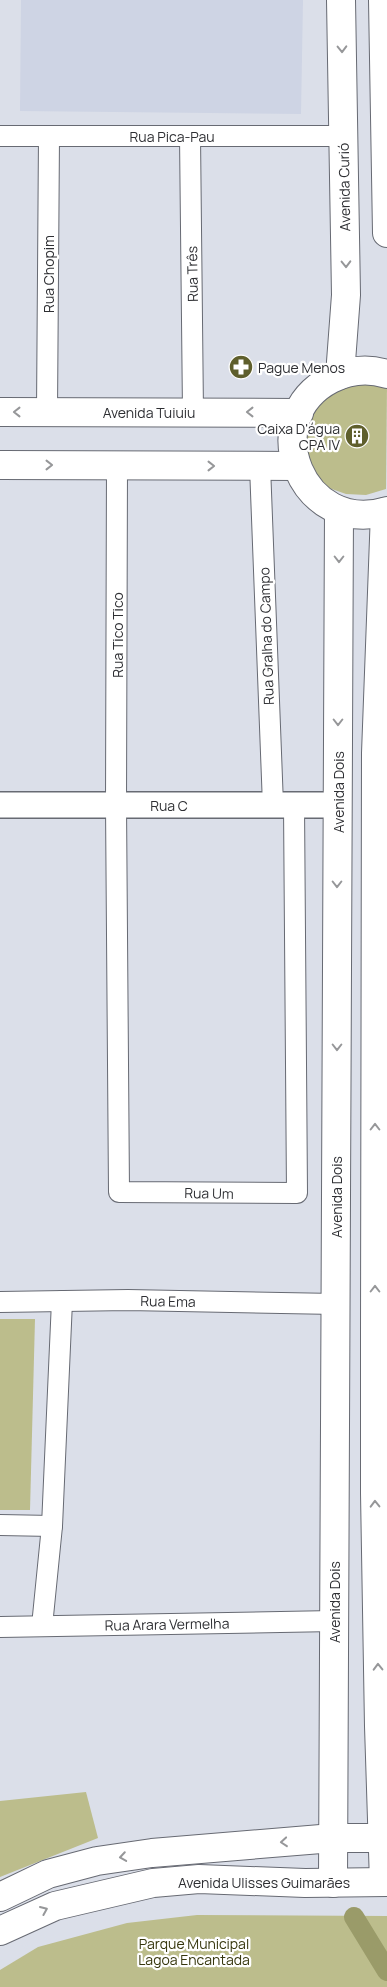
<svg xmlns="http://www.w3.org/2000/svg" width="387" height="1987" font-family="Manrope,sans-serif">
	<rect width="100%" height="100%" fill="#dbdfe9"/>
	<path fill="#ced4e4" d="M 21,0 L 303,0 L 301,114 L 20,111 Z"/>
	<g fill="#bcbd8c">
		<path d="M 335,380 L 387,383 L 386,489 L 366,495 L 346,494 L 326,487 L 312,475 L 300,422 Z"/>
		<path d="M 0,1319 L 35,1319 L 30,1510 L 0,1510 Z"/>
		<path d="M 86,1792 L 98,1838 L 0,1877 L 0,1801 Z"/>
		<path d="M 197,1915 L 387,1916 L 387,1987 L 0,1987 L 0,1970 L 38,1947 L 127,1923 Z"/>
	</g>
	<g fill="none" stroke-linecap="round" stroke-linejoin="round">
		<path stroke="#9a9b69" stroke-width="20" d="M 354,1917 L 387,1971"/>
		<g stroke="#676a73" stroke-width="22">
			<g id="minor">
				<path d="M 0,136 L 343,136"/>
				<path d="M 190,136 L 193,412"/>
				<path d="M 47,412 L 49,136"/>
				<path d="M 117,465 L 116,805 L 119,1192 L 297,1193 L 294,805"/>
				<path d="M 260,466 L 273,805"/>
				<path d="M 0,1302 L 128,1300 L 336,1304"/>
				<path d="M 0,1525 L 52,1526"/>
				<path d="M 42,1626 L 52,1526 L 62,1301"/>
				<path d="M 0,1627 L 334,1621"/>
			</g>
		</g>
		<g stroke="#676a73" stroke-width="28">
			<path id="tertiary" d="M 0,805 L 338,805"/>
		</g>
		<g stroke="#676a73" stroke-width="30">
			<g id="secondary">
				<path d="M 383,0 L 387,233"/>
				<path d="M 387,374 C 368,368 349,370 331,379 C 254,419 303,537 387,511"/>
				<path d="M 340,375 L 346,295 L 341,0"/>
				<path d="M 0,412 L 299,413"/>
				<path d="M 0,465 L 296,466"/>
				<path d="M 384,1882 L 379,1726 L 375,1493 L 375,1333 L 376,753 L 385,512"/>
				<path d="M 333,1883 L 339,511"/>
				<path d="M 0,1897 L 48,1874 L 97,1861 L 152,1853 L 333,1838 L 387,1838"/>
				<path d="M 0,1931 L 55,1906 L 153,1883 L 199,1879 L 305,1883 L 387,1882"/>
			</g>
		</g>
		<use href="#minor" stroke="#fff" stroke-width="20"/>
		<use href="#tertiary" stroke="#fff" stroke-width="25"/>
		<use href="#secondary" stroke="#fff" stroke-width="28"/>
	</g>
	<defs><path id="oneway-chevron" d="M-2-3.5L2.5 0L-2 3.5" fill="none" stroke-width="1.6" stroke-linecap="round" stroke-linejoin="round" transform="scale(1.25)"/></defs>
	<g stroke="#969799">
		<use href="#oneway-chevron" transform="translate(342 49) rotate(89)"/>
		<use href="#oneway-chevron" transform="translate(346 264) rotate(89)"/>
		<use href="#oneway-chevron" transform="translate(17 412) rotate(-180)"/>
		<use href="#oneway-chevron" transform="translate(250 412) rotate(-180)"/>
		<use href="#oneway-chevron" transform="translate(49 465)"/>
		<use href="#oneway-chevron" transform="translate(211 466)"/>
		<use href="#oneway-chevron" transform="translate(339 559) rotate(90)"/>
		<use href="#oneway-chevron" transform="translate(338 722) rotate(90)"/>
		<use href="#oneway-chevron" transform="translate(337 884) rotate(90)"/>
		<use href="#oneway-chevron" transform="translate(337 1047) rotate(90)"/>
		<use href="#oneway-chevron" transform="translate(375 1127) rotate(-90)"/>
		<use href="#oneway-chevron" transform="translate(375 1289) rotate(-90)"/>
		<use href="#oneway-chevron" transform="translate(375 1504) rotate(-91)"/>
		<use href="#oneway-chevron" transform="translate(378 1667) rotate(-91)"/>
		<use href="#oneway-chevron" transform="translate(284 1842) rotate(175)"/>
		<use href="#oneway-chevron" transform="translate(123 1857) rotate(171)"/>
		<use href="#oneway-chevron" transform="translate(44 1910) rotate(-23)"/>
	</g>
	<defs>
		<g id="pharmacy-disc" transform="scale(1.25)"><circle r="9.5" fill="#5f5f2c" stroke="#fff"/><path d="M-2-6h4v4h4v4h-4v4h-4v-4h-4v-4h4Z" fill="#fff"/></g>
		<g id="building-disc" transform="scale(1.25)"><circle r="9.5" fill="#5f5f2c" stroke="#fff"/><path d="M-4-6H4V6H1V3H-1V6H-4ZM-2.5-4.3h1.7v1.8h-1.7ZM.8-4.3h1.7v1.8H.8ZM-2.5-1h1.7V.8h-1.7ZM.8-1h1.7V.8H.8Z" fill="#fff"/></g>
	</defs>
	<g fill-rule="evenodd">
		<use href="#pharmacy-disc" x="241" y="367"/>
		<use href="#building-disc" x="357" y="436"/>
	</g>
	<g text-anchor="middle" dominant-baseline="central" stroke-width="4.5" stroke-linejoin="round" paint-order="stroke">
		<g font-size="14" fill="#2e2f33" stroke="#fff">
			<text x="172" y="136">Rua Pica-Pau</text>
			<text transform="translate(344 187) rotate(-91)">Avenida Curió</text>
			<text transform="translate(48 274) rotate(-90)">Rua Chopim</text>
			<text transform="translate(192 274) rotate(-91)">Rua Três</text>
			<text x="149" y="412">Avenida Tuiuiu</text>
			<text transform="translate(117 635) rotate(-90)">Rua Tico Tico</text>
			<text transform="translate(266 636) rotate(-92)">Rua Gralha do Campo</text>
			<text transform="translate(338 792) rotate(-90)">Avenida Dois</text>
			<text x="169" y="805">Rua C</text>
			<text transform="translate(209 1193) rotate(1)">Rua Um</text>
			<text transform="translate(336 1197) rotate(-90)">Avenida Dois</text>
			<text transform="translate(168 1301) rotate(1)">Rua Ema</text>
			<text transform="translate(334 1602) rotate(-90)">Avenida Dois</text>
			<text transform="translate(167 1624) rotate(-1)">Rua Arara Vermelha</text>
			<text x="264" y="1882">Avenida Ulisses Guimarães</text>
		</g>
		<g font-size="14" fill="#2e2f33" stroke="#fff" text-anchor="start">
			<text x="258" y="367">Pague Menos</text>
			<text x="340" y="428" text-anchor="end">Caixa D'água<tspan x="340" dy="16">CPA IV</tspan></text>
		</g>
		<g font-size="14" fill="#36360d" stroke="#fff">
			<text x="194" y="1943">Parque Municipal<tspan x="194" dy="16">Lagoa Encantada</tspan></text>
		</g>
	</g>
</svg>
